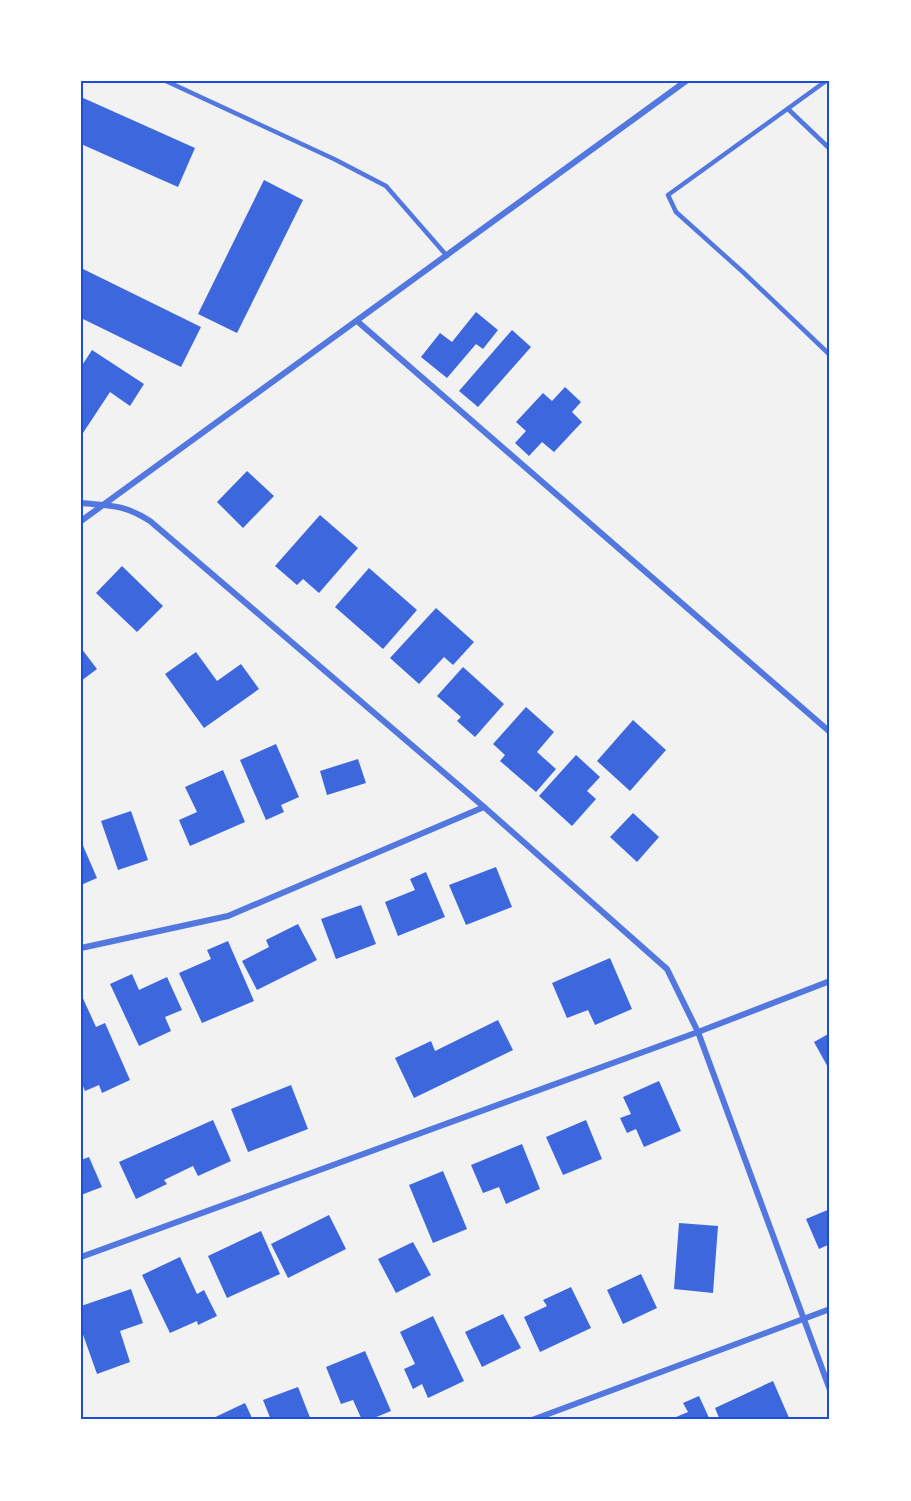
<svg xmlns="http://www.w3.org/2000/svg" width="911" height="1501" font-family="Ubuntu,sans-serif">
	<rect width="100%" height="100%" fill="#f2f2f2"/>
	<g fill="#3d67dc">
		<path d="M 81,97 L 195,148 L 178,187 L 81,144 Z"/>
		<path d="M 264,180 L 303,200 L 237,333 L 198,314 Z"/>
		<path d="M 81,268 L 201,327 L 181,367 L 81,318 Z"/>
		<path d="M 476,312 L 498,330 L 483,349 L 476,344 L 447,378 L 421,357 L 440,333 L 452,342 Z"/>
		<path d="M 512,330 L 531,347 L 478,407 L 459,391 Z"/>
		<path d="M 92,350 L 144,384 L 130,406 L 110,392 L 81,436 L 81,367 Z"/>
		<path d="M 565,387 L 581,402 L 572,412 L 582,422 L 554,452 L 542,442 L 529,456 L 515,443 L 526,431 L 516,422 L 543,393 L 552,401 Z"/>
		<path d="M 247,471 L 274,496 L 243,528 L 217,502 Z"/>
		<path d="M 320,515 L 358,548 L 319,593 L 303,579 L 297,585 L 275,566 Z"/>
		<path d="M 122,566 L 163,606 L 137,632 L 96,593 Z"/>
		<path d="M 369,568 L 417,610 L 383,649 L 335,607 Z"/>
		<path d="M 436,608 L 474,642 L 453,665 L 444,657 L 419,684 L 390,658 Z"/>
		<path d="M 81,648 L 97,669 L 81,681 Z"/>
		<path d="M 196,652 L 217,681 L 241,664 L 259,689 L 204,728 L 165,674 Z"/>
		<path d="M 463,667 L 504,704 L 475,737 L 457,721 L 461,717 L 437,696 Z"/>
		<path d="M 526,707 L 554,732 L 537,752 L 556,769 L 536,792 L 500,761 L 505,755 L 493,744 Z"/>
		<path d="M 633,720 L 666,750 L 630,791 L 597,761 Z"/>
		<path d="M 276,744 L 299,797 L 281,805 L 284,812 L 266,820 L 240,760 Z"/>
		<path d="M 576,755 L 600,777 L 587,791 L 596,799 L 572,826 L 539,796 Z"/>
		<path d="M 358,759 L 366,783 L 327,795 L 320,771 Z"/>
		<path d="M 223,770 L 245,822 L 190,846 L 179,820 L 197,812 L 185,787 Z"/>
		<path d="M 131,811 L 148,860 L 118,870 L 101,821 Z"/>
		<path d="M 633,813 L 659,837 L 637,862 L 610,837 Z"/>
		<path d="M 81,841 L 97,878 L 81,885 Z"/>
		<path d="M 496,867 L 512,907 L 466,925 L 449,885 Z"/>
		<path d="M 426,872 L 445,917 L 398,936 L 385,902 L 415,890 L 410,879 Z"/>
		<path d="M 361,905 L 376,944 L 336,959 L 321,919 Z"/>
		<path d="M 298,924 L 317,960 L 257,990 L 242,961 L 269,947 L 266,940 Z"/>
		<path d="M 228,941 L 254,1001 L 202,1023 L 179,973 L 211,959 L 207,950 Z"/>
		<path d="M 610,958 L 632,1009 L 595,1025 L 588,1010 L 567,1018 L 552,983 Z"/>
		<path d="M 132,974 L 139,990 L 167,977 L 182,1010 L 165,1017 L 171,1031 L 139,1046 L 110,984 Z"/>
		<path d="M 81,994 L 96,1027 L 105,1023 L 130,1080 L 102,1093 L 99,1085 L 85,1091 L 81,1081 Z"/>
		<path d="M 498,1020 L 513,1050 L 414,1098 L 395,1058 L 431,1041 L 435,1051 Z"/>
		<path d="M 830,1033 L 830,1071 L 814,1042 Z"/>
		<path d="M 659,1081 L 681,1131 L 644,1147 L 636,1129 L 627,1133 L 620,1118 L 631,1114 L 623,1097 Z"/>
		<path d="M 291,1085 L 308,1129 L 248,1152 L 231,1109 Z"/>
		<path d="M 213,1120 L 231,1161 L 198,1176 L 193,1166 L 164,1180 L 167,1184 L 136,1199 L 119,1162 Z"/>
		<path d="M 586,1120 L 602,1159 L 563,1175 L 546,1137 Z"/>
		<path d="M 522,1144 L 540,1189 L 506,1204 L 499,1187 L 483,1193 L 471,1165 Z"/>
		<path d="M 89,1157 L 102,1187 L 81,1195 L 81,1160 Z"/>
		<path d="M 443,1171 L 467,1229 L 433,1243 L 409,1185 Z"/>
		<path d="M 830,1209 L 830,1244 L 819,1249 L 806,1219 Z"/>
		<path d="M 329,1215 L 346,1249 L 288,1278 L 271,1244 Z"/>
		<path d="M 679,1223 L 718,1226 L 713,1293 L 674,1289 Z"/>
		<path d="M 261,1231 L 280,1274 L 227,1298 L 208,1256 Z"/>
		<path d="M 413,1242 L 431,1275 L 396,1293 L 378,1259 Z"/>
		<path d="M 180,1257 L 197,1294 L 204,1290 L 217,1316 L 198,1325 L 197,1321 L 170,1333 L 142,1275 Z"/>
		<path d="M 641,1274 L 657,1308 L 623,1324 L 607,1290 Z"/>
		<path d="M 571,1287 L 591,1328 L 540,1352 L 524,1317 L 547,1306 L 543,1300 Z"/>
		<path d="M 131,1289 L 143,1323 L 120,1331 L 130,1362 L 97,1374 L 81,1329 L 81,1306 Z"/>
		<path d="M 503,1314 L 521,1348 L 482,1367 L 465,1332 Z"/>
		<path d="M 433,1316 L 464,1381 L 428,1398 L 422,1384 L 413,1389 L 404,1369 L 415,1364 L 400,1332 Z"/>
		<path d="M 365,1351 L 391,1411 L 369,1420 L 362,1420 L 353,1400 L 341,1404 L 326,1367 Z"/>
		<path d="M 773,1381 L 790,1420 L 720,1420 L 715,1408 Z"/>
		<path d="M 298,1387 L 311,1420 L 271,1420 L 263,1400 Z"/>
		<path d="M 699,1396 L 710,1420 L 669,1420 L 688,1412 L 683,1403 Z"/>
		<path d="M 245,1403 L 253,1420 L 209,1420 Z"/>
	</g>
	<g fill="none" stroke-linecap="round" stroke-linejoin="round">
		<g stroke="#5277de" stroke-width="4.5">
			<path d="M 166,81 L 334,159 L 386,186 L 447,256"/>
			<path d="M 826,81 L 668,195 L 676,212 L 744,273 L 830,355"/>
			<path d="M 788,109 L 830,149"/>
		</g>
		<g stroke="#5277de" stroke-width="6">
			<path d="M 357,321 L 830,732"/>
			<path d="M 81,503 C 111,506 123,504 150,521 L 484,807 L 667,969 L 698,1032 L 830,1390"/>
			<path d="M 81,521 L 686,81"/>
			<path d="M 81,948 L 228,916 L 484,807"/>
			<path d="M 81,1257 L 698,1032 L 830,981"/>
			<path d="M 532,1420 L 830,1309"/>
		</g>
	</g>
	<rect width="911" height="1501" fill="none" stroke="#ffffff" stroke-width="165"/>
	<rect x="82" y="82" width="746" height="1336" fill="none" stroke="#1d4ed8" stroke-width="2"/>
</svg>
